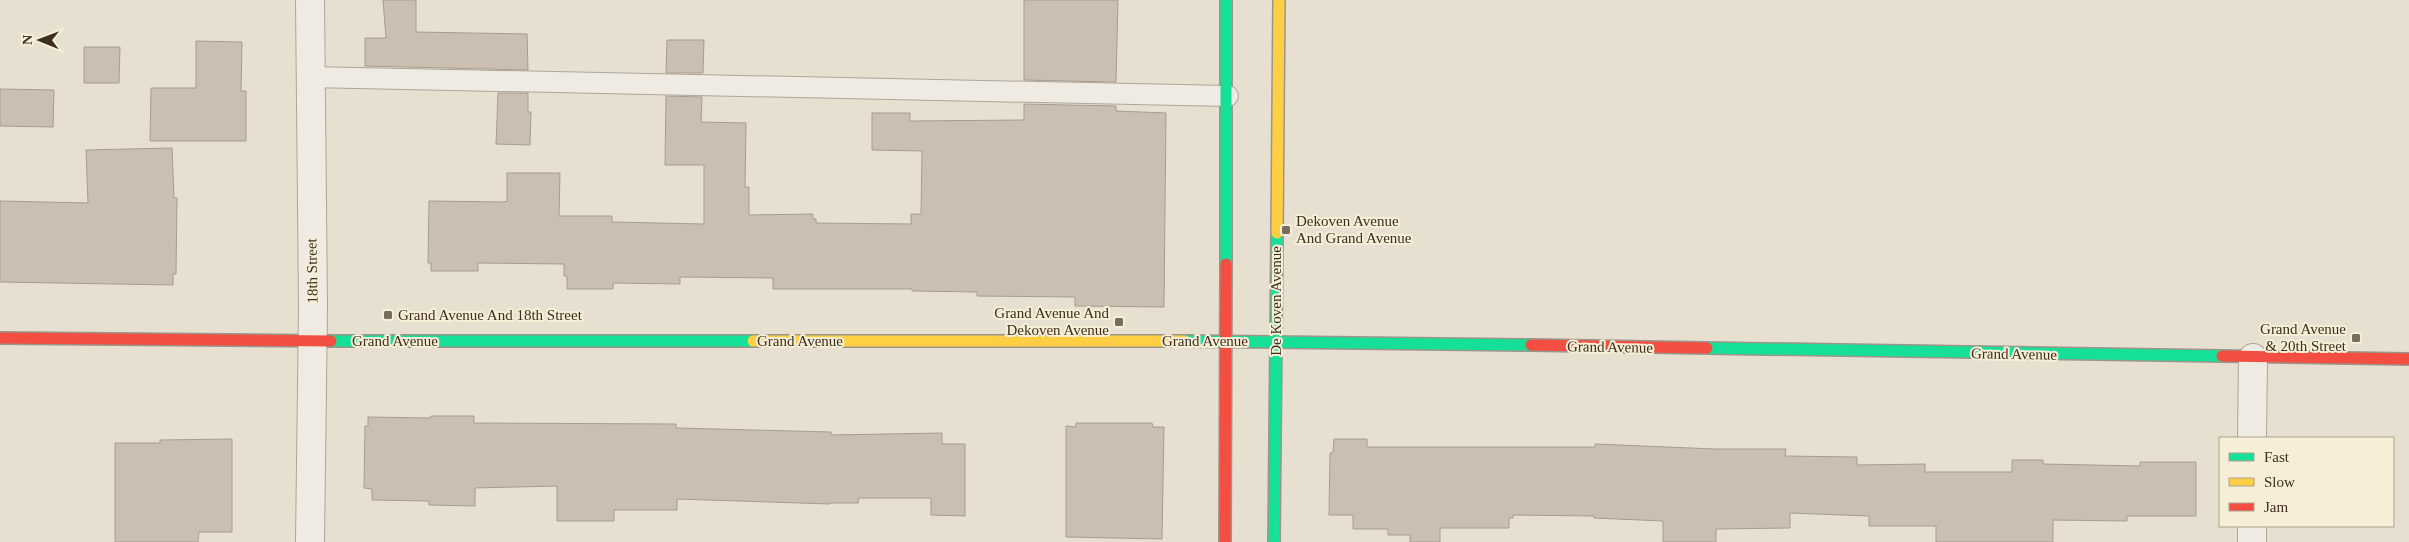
<svg xmlns="http://www.w3.org/2000/svg" width="2409" height="542" font-family="Georgia,serif">
	<rect width="100%" height="100%" fill="#e7e0d1"/>
	<g fill="#cbbfb2" stroke="#a89c90">
		<path d="M 383,0 L 416,0 L 416,32 L 527,34 L 528,70 L 365,66 L 365,38 L 386,38 Z"/>
		<path d="M 1024,0 L 1118,0 L 1116,82 L 1024,80 Z"/>
		<path d="M 667,40 L 704,40 L 703,73 L 666,73 Z"/>
		<path d="M 196,41 L 242,42 L 241,91 L 246,91 L 246,141 L 150,141 L 151,88 L 196,88 Z"/>
		<path d="M 84,47 L 120,47 L 119,83 L 84,83 Z"/>
		<path d="M 0,89 L 54,90 L 53,127 L 0,126 Z"/>
		<path d="M 498,93 L 528,93 L 528,112 L 531,112 L 530,145 L 496,144 Z"/>
		<path d="M 666,96 L 702,97 L 701,122 L 746,123 L 745,187 L 749,187 L 749,215 L 813,214 L 813,219 L 816,219 L 816,223 L 911,224 L 911,214 L 921,214 L 922,151 L 872,150 L 872,113 L 910,113 L 910,121 L 1024,120 L 1024,104 L 1116,106 L 1116,111 L 1166,113 L 1164,307 L 1075,306 L 1075,297 L 977,296 L 977,292 L 912,291 L 912,289 L 773,289 L 773,278 L 680,277 L 680,284 L 613,283 L 613,289 L 567,289 L 567,276 L 564,276 L 564,264 L 478,263 L 478,271 L 431,271 L 431,263 L 428,263 L 429,201 L 504,202 L 507,201 L 507,173 L 560,173 L 559,216 L 612,216 L 612,222 L 704,224 L 704,165 L 665,165 Z"/>
		<path d="M 172,148 L 174,198 L 177,198 L 176,274 L 173,274 L 173,285 L 0,282 L 0,201 L 88,203 L 86,150 Z"/>
		<path d="M 431,416 L 474,416 L 474,423 L 676,424 L 676,428 L 831,432 L 831,435 L 942,433 L 942,444 L 965,444 L 965,516 L 931,515 L 931,498 L 859,498 L 858,503 L 830,503 L 830,504 L 677,499 L 677,510 L 614,510 L 614,521 L 557,521 L 557,486 L 475,488 L 475,506 L 429,505 L 429,501 L 372,500 L 372,489 L 364,488 L 365,426 L 368,426 L 368,417 L 431,418 Z"/>
		<path d="M 1076,423 L 1152,423 L 1153,427 L 1164,427 L 1162,539 L 1066,537 L 1066,426 L 1076,427 Z"/>
		<path d="M 232,439 L 232,532 L 199,532 L 198,542 L 115,542 L 115,443 L 160,443 L 160,440 Z"/>
		<path d="M 1334,439 L 1367,439 L 1367,447 L 1595,447 L 1595,444 L 1715,449 L 1786,449 L 1785,456 L 1857,457 L 1857,465 L 1925,464 L 1925,472 L 2012,472 L 2012,460 L 2043,460 L 2043,464 L 2140,466 L 2140,462 L 2196,462 L 2196,516 L 2127,516 L 2127,521 L 2053,520 L 2053,542 L 1936,542 L 1936,526 L 1869,526 L 1869,516 L 1790,513 L 1790,528 L 1716,529 L 1716,542 L 1663,542 L 1663,521 L 1594,518 L 1594,516 L 1513,515 L 1513,518 L 1509,518 L 1509,528 L 1440,528 L 1440,542 L 1410,542 L 1410,535 L 1388,535 L 1388,529 L 1353,529 L 1353,515 L 1329,515 L 1330,453 L 1333,453 Z"/>
	</g>
	<g fill="none" stroke-linecap="round" stroke-linejoin="round">
		<g stroke="#ada599" stroke-width="22">
			<path id="lane" d="M 309,77 L 1228,96"/>
		</g>
		<g stroke="#ada599" stroke-width="30">
			<g id="street">
				<path d="M 310,0 L 313,307 L 310,542"/>
				<path d="M 2252,438 L 2253,358"/>
				<path d="M 2252,542 L 2252,526"/>
			</g>
		</g>
		<g stroke="#9c958a" stroke-width="14">
			<g id="fast">
				<path d="M 1226,264 L 1226,0"/>
				<path d="M 331,341 L 753,341"/>
				<path d="M 1185,341 L 1531,345"/>
				<path d="M 1707,348 L 2222,356"/>
				<path d="M 1274,542 L 1277,233"/>
			</g>
		</g>
		<g stroke="#9c958a" stroke-width="14">
			<g id="slow">
				<path d="M 1277,233 L 1279,0"/>
				<path d="M 753,341 L 1185,341"/>
			</g>
		</g>
		<g stroke="#9c958a" stroke-width="14">
			<g id="jam">
				<path d="M 0,338 L 331,341"/>
				<path d="M 1531,345 L 1707,348"/>
				<path d="M 2222,356 L 2409,359"/>
				<path d="M 1225,542 L 1226,264"/>
			</g>
		</g>
		<use href="#lane" stroke="#efebe3" stroke-width="20"/>
		<use href="#street" stroke="#efebe3" stroke-width="28"/>
		<use href="#fast" stroke="#16e098" stroke-width="11"/>
		<use href="#slow" stroke="#ffcf43" stroke-width="11"/>
		<use href="#jam" stroke="#f24e42" stroke-width="11"/>
	</g>
	<g fill="#786c5e" stroke="#f7eed8" stroke-width="2">
		<rect x="1281" y="225" width="10" height="10" rx="2.5"/>
		<rect x="383" y="310" width="10" height="10" rx="2.5"/>
		<rect x="1114" y="317" width="10" height="10" rx="2.5"/>
		<rect x="2351" y="333" width="10" height="10" rx="2.5"/>
	</g>
	<g text-anchor="middle" dominant-baseline="central" stroke-width="4" stroke-linejoin="round" paint-order="stroke">
		<g font-size="15" fill="#3d2e20" stroke="#f7eed8" text-anchor="start">
			<text x="1296" y="221">Dekoven Avenue<tspan x="1296" dy="17">And Grand Avenue</tspan></text>
			<text x="1109" y="313" text-anchor="end">Grand Avenue And<tspan x="1109" dy="17">Dekoven Avenue</tspan></text>
			<text x="398" y="315">Grand Avenue And 18th Street</text>
			<text x="2346" y="329" text-anchor="end">Grand Avenue<tspan x="2346" dy="17">&amp; 20th Street</tspan></text>
		</g>
		<g font-size="15" fill="#3d2e20" stroke="#f7eed8">
			<text transform="translate(312 271) rotate(-91)">18th Street</text>
			<text transform="translate(1276 301) rotate(-90)">De Koven Avenue</text>
			<text x="395" y="341">Grand Avenue</text>
			<text x="800" y="341">Grand Avenue</text>
			<text x="1205" y="341">Grand Avenue</text>
			<text transform="translate(1610 347) rotate(1)">Grand Avenue</text>
			<text transform="translate(2014 354) rotate(1)">Grand Avenue</text>
		</g>
	</g>
	<rect x="2219" y="437" width="175" height="90" fill="#f7eed8" stroke="#ada18e"/>
	<rect x="2229" y="453" width="25" height="8" fill="#16e098" stroke="#ada18e"/>
	<text x="2264" y="462" font-size="15" fill="#3d2e20">Fast</text>
	<rect x="2229" y="478" width="25" height="8" fill="#ffcf43" stroke="#ada18e"/>
	<text x="2264" y="487" font-size="15" fill="#3d2e20">Slow</text>
	<rect x="2229" y="503" width="25" height="8" fill="#f24e42" stroke="#ada18e"/>
	<text x="2264" y="512" font-size="15" fill="#3d2e20">Jam</text>
	<g transform="translate(40 40) rotate(271)" stroke="#f7eed8" stroke-width="4" paint-order="stroke">
	<path d="M0-4L9 19L0 12L-9 19Z" fill="#3d2e20"/>
	<text y="-8" font-size="14" font-weight="bold" text-anchor="middle" fill="#3d2e20">N</text>
	</g>
</svg>
